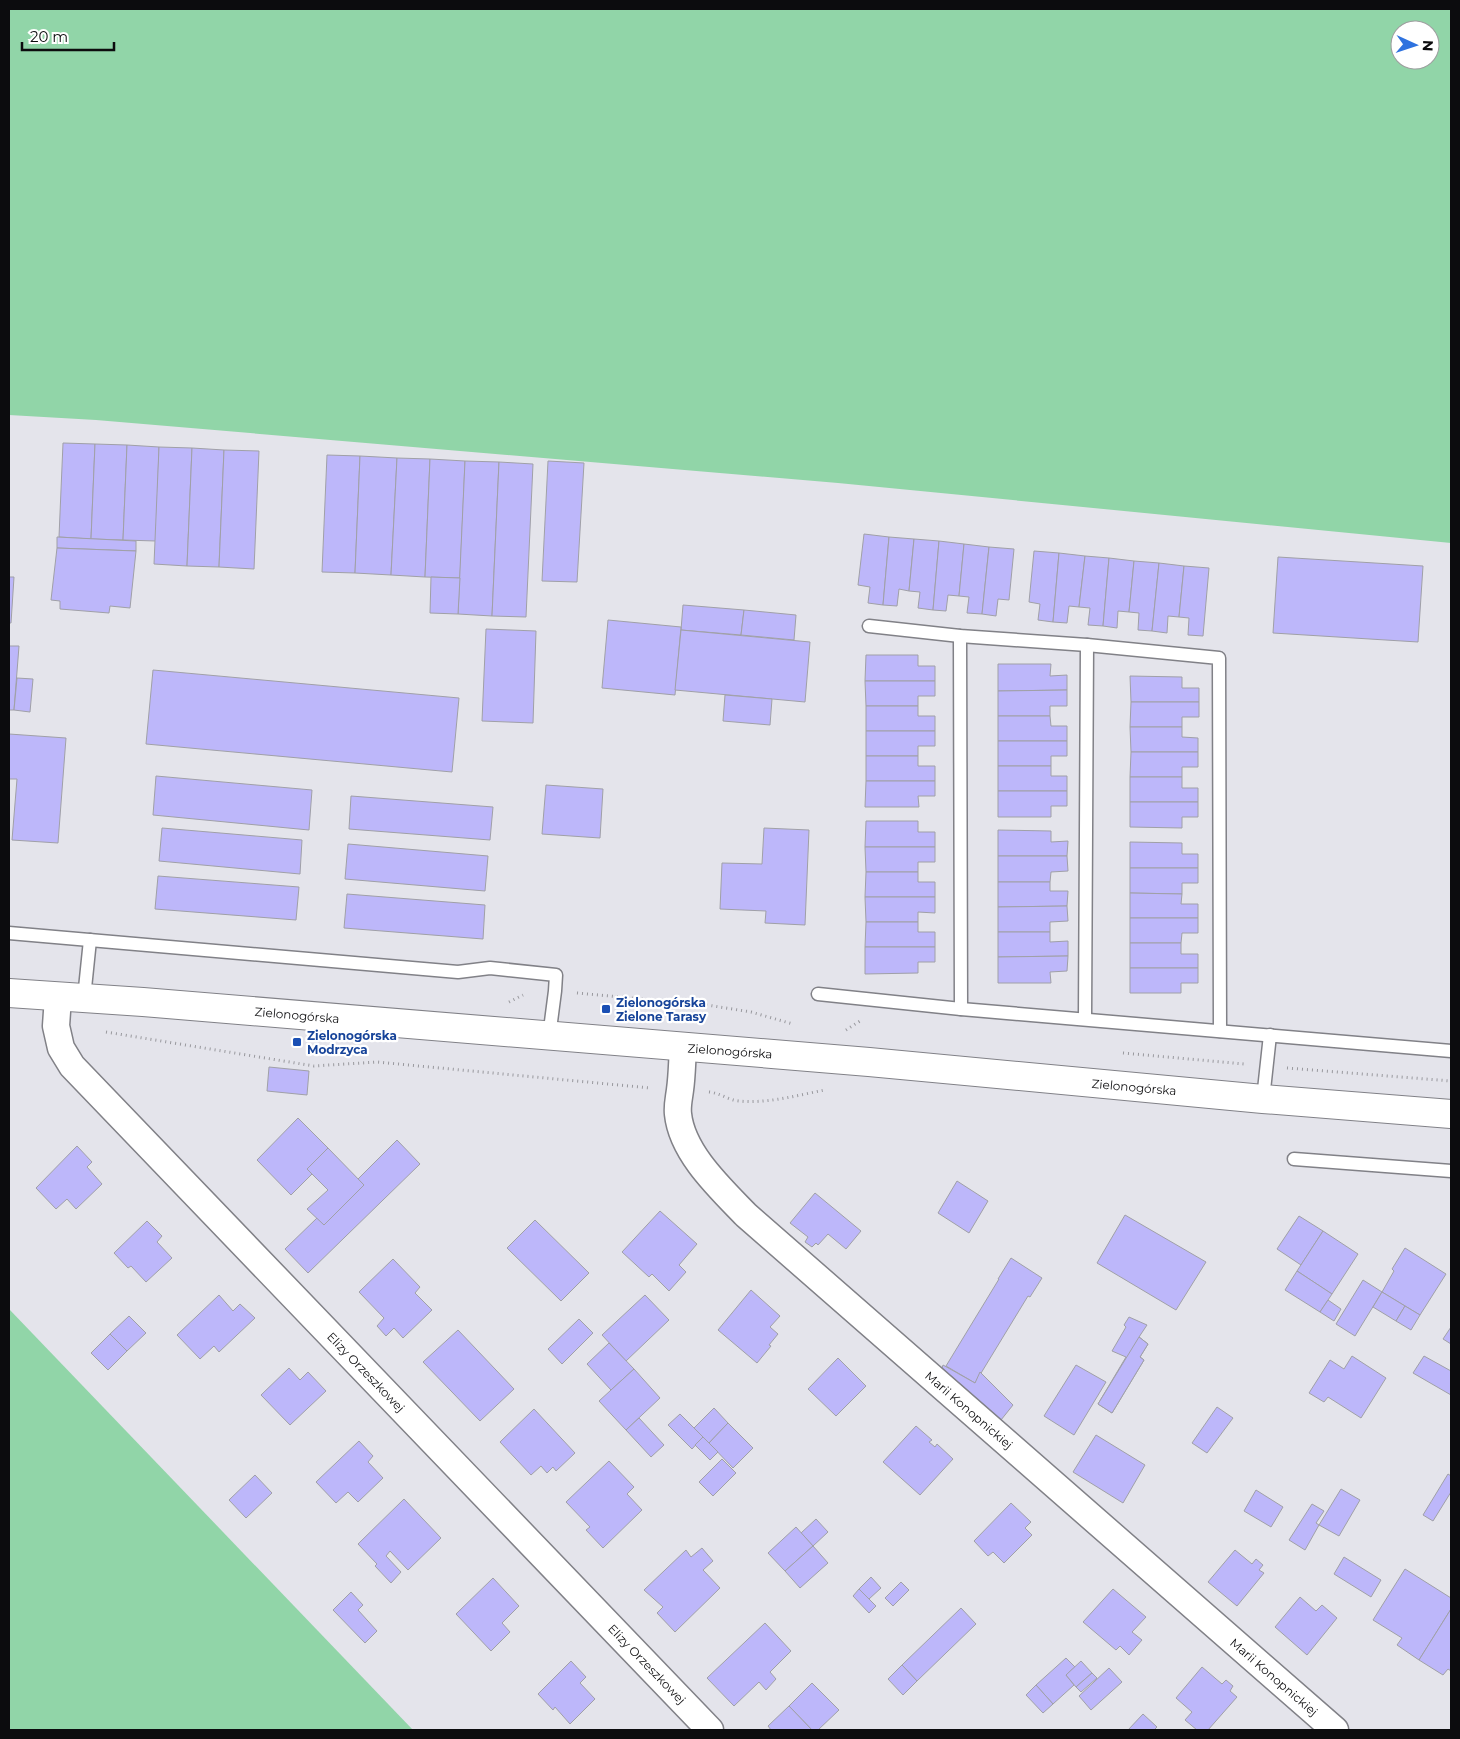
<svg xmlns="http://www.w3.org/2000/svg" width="1460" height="1739" font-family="Montserrat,sans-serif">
	<rect width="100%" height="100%" fill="#e4e4eb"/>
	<g fill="#91d5a8" fill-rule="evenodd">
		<path d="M 9,9 L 1451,9 L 1451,543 L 838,483 L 96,420 L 9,415 ZM 1400,30 L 1430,30 L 1430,60 L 1400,60 Z"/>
		<path d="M 9,1309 L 413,1730 L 9,1730 Z"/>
	</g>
	<g fill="#bdb7fa" stroke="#a0a0a7">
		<path d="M 63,443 L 95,444 L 91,539 L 59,537 Z"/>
		<path d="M 95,444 L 127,445 L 123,540 L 91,539 Z"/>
		<path d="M 127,445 L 159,447 L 156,541 L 123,540 Z"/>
		<path d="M 159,447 L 192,448 L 187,566 L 154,564 Z"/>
		<path d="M 192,448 L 224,450 L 219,567 L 187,566 Z"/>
		<path d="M 224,450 L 259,451 L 254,569 L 219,567 Z"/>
		<path d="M 327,455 L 360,456 L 355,573 L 322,572 Z"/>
		<path d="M 360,456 L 397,458 L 391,575 L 355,573 Z"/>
		<path d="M 397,458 L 430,459 L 425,577 L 391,575 Z"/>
		<path d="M 430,459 L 465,461 L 460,578 L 425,577 Z"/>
		<path d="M 465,461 L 499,462 L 492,616 L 458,614 Z"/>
		<path d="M 548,461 L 584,463 L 577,582 L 542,581 Z"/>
		<path d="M 499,462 L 533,464 L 526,617 L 492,616 Z"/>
		<path d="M 864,534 L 889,537 L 883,605 L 868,603 L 870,587 L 858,585 Z"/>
		<path d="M 57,537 L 136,541 L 136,551 L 57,548 Z"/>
		<path d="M 889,537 L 914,539 L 909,591 L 899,589 L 897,606 L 883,605 Z"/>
		<path d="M 914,539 L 939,541 L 933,610 L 918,608 L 920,592 L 909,591 Z"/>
		<path d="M 939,541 L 964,544 L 959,596 L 948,595 L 946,611 L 933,610 Z"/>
		<path d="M 964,544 L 989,547 L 982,614 L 967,613 L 969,597 L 959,596 Z"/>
		<path d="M 989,547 L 1014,549 L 1009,600 L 998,599 L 996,616 L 982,614 Z"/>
		<path d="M 57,548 L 136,551 L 130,608 L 110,606 L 109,613 L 60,609 L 60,601 L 51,600 Z"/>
		<path d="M 1034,551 L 1059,553 L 1053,622 L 1038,620 L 1040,604 L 1029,602 Z"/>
		<path d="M 1059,553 L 1085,556 L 1079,607 L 1069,606 L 1067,623 L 1053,622 Z"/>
		<path d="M 1085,556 L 1109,558 L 1103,626 L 1088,625 L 1090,608 L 1079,607 Z"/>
		<path d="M 1278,557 L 1423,566 L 1418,642 L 1273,633 Z"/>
		<path d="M 1109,558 L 1134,561 L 1129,612 L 1118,611 L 1117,628 L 1103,626 Z"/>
		<path d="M 1134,561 L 1159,563 L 1152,631 L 1138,630 L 1139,613 L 1129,612 Z"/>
		<path d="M 1159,563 L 1184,566 L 1179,617 L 1168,616 L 1167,633 L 1152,631 Z"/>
		<path d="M 1184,566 L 1209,568 L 1203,636 L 1188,635 L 1189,618 L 1179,617 Z"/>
		<path d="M 9,577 L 14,577 L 11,623 L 9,623 Z"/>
		<path d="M 431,577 L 460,578 L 458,614 L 430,613 Z"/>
		<path d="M 683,605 L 744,610 L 741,635 L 681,630 Z"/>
		<path d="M 744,610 L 796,615 L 794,640 L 741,635 Z"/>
		<path d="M 608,620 L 681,627 L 675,695 L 602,688 Z"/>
		<path d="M 486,629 L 536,631 L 533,723 L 482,721 Z"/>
		<path d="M 681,630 L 810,642 L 805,702 L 675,690 Z"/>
		<path d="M 9,646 L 19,646 L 14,710 L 9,710 Z"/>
		<path d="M 866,655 L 918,655 L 918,666 L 935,666 L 935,681 L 865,681 Z"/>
		<path d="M 998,664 L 1051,664 L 1050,676 L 1067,675 L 1067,690 L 998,691 Z"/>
		<path d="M 153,670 L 459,698 L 452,772 L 146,744 Z"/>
		<path d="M 1130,676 L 1182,677 L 1182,688 L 1199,688 L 1199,702 L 1131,702 Z"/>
		<path d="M 17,678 L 33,679 L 30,712 L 14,710 Z"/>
		<path d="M 865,681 L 935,681 L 935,696 L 918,696 L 918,706 L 866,706 Z"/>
		<path d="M 1067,690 L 1067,706 L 1050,706 L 1050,716 L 998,716 L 998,691 Z"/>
		<path d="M 725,695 L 772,699 L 770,725 L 723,721 Z"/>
		<path d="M 1131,702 L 1199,702 L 1199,717 L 1182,717 L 1182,727 L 1130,727 Z"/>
		<path d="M 866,706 L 918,706 L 918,716 L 935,716 L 935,731 L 866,731 Z"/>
		<path d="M 998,716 L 1050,716 L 1051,726 L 1067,726 L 1067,741 L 998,741 Z"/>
		<path d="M 1130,727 L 1182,727 L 1182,737 L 1198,738 L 1198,752 L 1131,752 Z"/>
		<path d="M 866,731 L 935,731 L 935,746 L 918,746 L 918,756 L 866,756 Z"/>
		<path d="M 9,734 L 66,738 L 58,843 L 12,840 L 17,779 L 9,779 Z"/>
		<path d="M 998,741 L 1067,741 L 1067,756 L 1051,756 L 1051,766 L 998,766 Z"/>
		<path d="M 1131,752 L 1198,752 L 1198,767 L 1182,767 L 1182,777 L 1130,777 Z"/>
		<path d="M 866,756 L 918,756 L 918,766 L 935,766 L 935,781 L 866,781 Z"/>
		<path d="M 998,766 L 1051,766 L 1051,776 L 1067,776 L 1067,791 L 998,791 Z"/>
		<path d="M 156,776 L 312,790 L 309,830 L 153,815 Z"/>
		<path d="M 1130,777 L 1182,777 L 1182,788 L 1198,788 L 1198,802 L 1130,802 Z"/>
		<path d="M 866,781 L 935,781 L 935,796 L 918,796 L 919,807 L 865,807 Z"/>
		<path d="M 546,785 L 603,789 L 600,838 L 542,834 Z"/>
		<path d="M 998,791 L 1067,791 L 1067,806 L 1051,806 L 1051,817 L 998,817 Z"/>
		<path d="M 351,796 L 493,807 L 490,840 L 349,829 Z"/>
		<path d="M 1130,802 L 1198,802 L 1198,817 L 1182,817 L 1182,828 L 1130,827 Z"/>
		<path d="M 866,821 L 918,821 L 918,832 L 935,832 L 935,847 L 865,847 Z"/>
		<path d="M 162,828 L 302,840 L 300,874 L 159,861 Z"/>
		<path d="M 764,828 L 809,830 L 805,925 L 765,923 L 766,911 L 720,909 L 722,863 L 762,864 Z"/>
		<path d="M 998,830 L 1051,831 L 1051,842 L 1068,841 L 1067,856 L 998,856 Z"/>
		<path d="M 1130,842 L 1182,843 L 1182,854 L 1198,854 L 1198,868 L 1130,868 Z"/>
		<path d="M 348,844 L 488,856 L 485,891 L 345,879 Z"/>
		<path d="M 865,847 L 935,847 L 935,862 L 918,862 L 918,872 L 866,872 Z"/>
		<path d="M 998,856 L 1067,856 L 1068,871 L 1051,872 L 1050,882 L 998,882 Z"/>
		<path d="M 1130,868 L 1198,868 L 1198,883 L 1182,883 L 1182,894 L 1130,893 Z"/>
		<path d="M 866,872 L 918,872 L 918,882 L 935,882 L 935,897 L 865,897 Z"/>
		<path d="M 158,876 L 299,887 L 296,920 L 155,909 Z"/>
		<path d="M 998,882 L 1050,882 L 1050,891 L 1068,891 L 1067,906 L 998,907 Z"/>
		<path d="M 1130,893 L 1182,894 L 1181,904 L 1198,904 L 1198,918 L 1130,918 Z"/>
		<path d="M 347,894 L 485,905 L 483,939 L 344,928 Z"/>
		<path d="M 865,897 L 935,897 L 935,913 L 918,912 L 918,922 L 866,922 Z"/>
		<path d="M 1067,906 L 1068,921 L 1050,922 L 1050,932 L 998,932 L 998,907 Z"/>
		<path d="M 1130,918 L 1198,918 L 1198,933 L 1182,933 L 1181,943 L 1130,943 Z"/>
		<path d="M 866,922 L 918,922 L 918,932 L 935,932 L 935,947 L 865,947 Z"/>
		<path d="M 998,932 L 1050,932 L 1050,942 L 1068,941 L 1068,956 L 998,957 Z"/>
		<path d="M 1130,943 L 1181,943 L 1181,954 L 1198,954 L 1198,968 L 1130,968 Z"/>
		<path d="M 865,947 L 935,947 L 935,962 L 918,962 L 918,973 L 865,974 Z"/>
		<path d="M 1068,956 L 1067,971 L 1050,972 L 1051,983 L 998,983 L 998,957 Z"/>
		<path d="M 1130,968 L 1198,968 L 1198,983 L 1181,983 L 1181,993 L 1130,993 Z"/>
		<path d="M 269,1067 L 309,1071 L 307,1095 L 267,1091 Z"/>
		<path d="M 298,1118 L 328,1148 L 307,1169 L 312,1174 L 291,1195 L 257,1160 Z"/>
		<path d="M 397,1140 L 420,1164 L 308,1273 L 285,1249 L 317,1218 L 324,1225 L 364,1185 L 358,1179 Z"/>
		<path d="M 77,1146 L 92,1162 L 87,1167 L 102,1184 L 76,1209 L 67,1199 L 56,1209 L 36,1188 Z"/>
		<path d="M 328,1148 L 364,1185 L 324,1225 L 307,1209 L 328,1190 L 307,1169 Z"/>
		<path d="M 957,1181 L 988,1201 L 969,1233 L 938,1213 Z"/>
		<path d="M 815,1193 L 861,1231 L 846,1249 L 828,1234 L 818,1245 L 816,1243 L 812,1247 L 805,1242 L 808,1237 L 790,1223 Z"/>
		<path d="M 660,1211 L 697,1244 L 679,1265 L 686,1272 L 669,1291 L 652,1274 L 649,1277 L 622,1252 Z"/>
		<path d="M 1125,1215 L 1206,1262 L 1176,1310 L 1097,1263 Z"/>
		<path d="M 1299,1216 L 1323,1231 L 1301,1265 L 1277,1249 Z"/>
		<path d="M 535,1220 L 589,1273 L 561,1301 L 507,1248 Z"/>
		<path d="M 147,1221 L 162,1236 L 157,1242 L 172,1258 L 146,1282 L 131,1266 L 128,1268 L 114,1253 Z"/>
		<path d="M 1323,1231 L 1358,1254 L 1332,1294 L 1297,1271 Z"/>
		<path d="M 1405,1248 L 1446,1274 L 1420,1315 L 1382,1292 L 1394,1271 L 1392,1269 Z"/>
		<path d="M 1011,1258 L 1042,1278 L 1030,1297 L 1028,1296 L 975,1383 L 946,1366 L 999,1279 L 998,1279 Z"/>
		<path d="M 393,1259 L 420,1287 L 415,1293 L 432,1310 L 403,1338 L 394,1328 L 386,1336 L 377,1326 L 384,1318 L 359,1292 Z"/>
		<path d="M 1297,1271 L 1332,1294 L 1320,1312 L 1285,1290 Z"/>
		<path d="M 1363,1280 L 1382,1292 L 1355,1336 L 1336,1324 Z"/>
		<path d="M 751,1290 L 780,1316 L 770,1327 L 778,1334 L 769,1345 L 771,1346 L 757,1363 L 718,1330 Z"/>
		<path d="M 1382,1292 L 1405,1306 L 1396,1321 L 1373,1307 Z"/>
		<path d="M 219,1295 L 233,1311 L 240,1304 L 255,1318 L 219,1352 L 214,1346 L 200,1359 L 177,1335 Z"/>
		<path d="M 645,1295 L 669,1320 L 626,1361 L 602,1335 Z"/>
		<path d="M 1328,1300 L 1341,1309 L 1334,1321 L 1320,1312 Z"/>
		<path d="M 1405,1306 L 1420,1315 L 1411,1330 L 1396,1321 Z"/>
		<path d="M 129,1316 L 146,1333 L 127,1351 L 110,1334 Z"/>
		<path d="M 1129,1317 L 1147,1325 L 1139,1337 L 1148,1344 L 1140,1357 L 1144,1360 L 1112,1413 L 1098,1404 L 1126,1357 L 1112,1351 L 1126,1327 L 1124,1325 Z"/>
		<path d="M 579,1319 L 593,1333 L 562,1364 L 548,1349 Z"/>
		<path d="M 1451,1327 L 1451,1344 L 1443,1339 Z"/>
		<path d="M 458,1330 L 514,1389 L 480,1421 L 423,1362 Z"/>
		<path d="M 110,1334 L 127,1351 L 108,1370 L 91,1353 Z"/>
		<path d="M 1139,1337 L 1148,1344 L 1140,1357 L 1144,1360 L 1112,1413 L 1098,1404 Z"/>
		<path d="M 609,1343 L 634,1369 L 611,1390 L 587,1364 Z"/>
		<path d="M 1352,1356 L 1386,1378 L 1361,1418 L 1328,1397 L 1324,1402 L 1309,1393 L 1330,1360 L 1344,1369 Z"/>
		<path d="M 1424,1356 L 1451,1371 L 1451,1395 L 1413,1373 Z"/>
		<path d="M 838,1358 L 866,1386 L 836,1416 L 808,1389 Z"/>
		<path d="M 943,1365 L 975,1383 L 980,1372 L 1013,1405 L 1001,1420 L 942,1368 Z"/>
		<path d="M 1076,1365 L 1106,1382 L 1074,1435 L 1044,1416 Z"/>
		<path d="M 289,1368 L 300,1380 L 308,1372 L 326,1391 L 290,1425 L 261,1395 Z"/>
		<path d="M 634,1369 L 660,1398 L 626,1430 L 599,1401 Z"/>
		<path d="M 1217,1407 L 1233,1418 L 1207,1453 L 1192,1443 Z"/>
		<path d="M 714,1408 L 728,1423 L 709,1443 L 694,1428 Z"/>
		<path d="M 534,1409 L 575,1453 L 556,1471 L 553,1467 L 547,1473 L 541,1466 L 531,1475 L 500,1442 Z"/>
		<path d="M 680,1414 L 703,1437 L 692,1449 L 668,1425 Z"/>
		<path d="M 639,1418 L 664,1445 L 651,1457 L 626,1430 Z"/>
		<path d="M 728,1423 L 753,1448 L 733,1468 L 709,1443 Z"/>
		<path d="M 916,1426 L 932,1440 L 929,1442 L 935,1447 L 937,1444 L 953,1459 L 920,1495 L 883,1462 Z"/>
		<path d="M 1096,1435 L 1145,1465 L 1123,1503 L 1073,1472 Z"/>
		<path d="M 703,1437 L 718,1452 L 710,1460 L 695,1445 Z"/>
		<path d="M 359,1441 L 373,1456 L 368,1462 L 383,1478 L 358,1502 L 348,1492 L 336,1503 L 316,1482 Z"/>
		<path d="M 722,1459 L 736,1473 L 713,1496 L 699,1482 Z"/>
		<path d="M 609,1461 L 634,1487 L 627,1494 L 642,1510 L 603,1548 L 586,1530 L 590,1527 L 566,1502 Z"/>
		<path d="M 1448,1474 L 1451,1476 L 1451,1492 L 1433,1521 L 1423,1515 Z"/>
		<path d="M 255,1475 L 272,1493 L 246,1518 L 229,1500 Z"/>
		<path d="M 1341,1489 L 1360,1500 L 1339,1536 L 1319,1525 Z"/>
		<path d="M 1256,1490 L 1283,1507 L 1271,1527 L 1244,1511 Z"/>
		<path d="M 404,1499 L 441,1538 L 408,1570 L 390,1551 L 386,1556 L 401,1572 L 391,1583 L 375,1566 L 377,1564 L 358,1544 Z"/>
		<path d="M 1011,1503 L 1031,1522 L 1025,1528 L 1032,1535 L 1004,1563 L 993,1552 L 988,1556 L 974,1541 Z"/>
		<path d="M 1312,1504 L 1324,1511 L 1316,1523 L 1319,1525 L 1305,1550 L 1289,1540 Z"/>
		<path d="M 816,1519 L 828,1532 L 813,1546 L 801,1533 Z"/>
		<path d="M 796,1527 L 813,1546 L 785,1571 L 768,1553 Z"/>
		<path d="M 813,1546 L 828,1563 L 800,1588 L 785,1571 Z"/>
		<path d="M 702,1548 L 713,1561 L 703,1570 L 720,1588 L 675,1632 L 657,1613 L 663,1607 L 644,1590 L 686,1550 L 691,1557 Z"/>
		<path d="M 1235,1550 L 1252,1564 L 1256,1559 L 1263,1565 L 1259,1570 L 1264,1573 L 1237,1606 L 1208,1582 Z"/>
		<path d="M 1344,1557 L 1381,1580 L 1371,1597 L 1334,1574 Z"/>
		<path d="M 1405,1569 L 1451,1598 L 1451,1609 L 1419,1660 L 1397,1645 L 1402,1638 L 1373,1620 Z"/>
		<path d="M 871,1577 L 881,1588 L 869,1599 L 859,1589 Z"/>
		<path d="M 493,1578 L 519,1606 L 502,1623 L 510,1632 L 491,1651 L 456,1614 Z"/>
		<path d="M 901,1582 L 909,1590 L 893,1606 L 885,1598 Z"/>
		<path d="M 859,1589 L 876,1606 L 869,1613 L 853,1596 Z"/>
		<path d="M 1113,1589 L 1146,1617 L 1132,1632 L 1142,1640 L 1129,1655 L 1120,1646 L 1116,1650 L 1083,1622 Z"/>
		<path d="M 351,1592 L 363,1605 L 358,1610 L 377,1631 L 365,1643 L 333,1610 Z"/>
		<path d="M 1300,1597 L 1316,1611 L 1322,1605 L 1337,1618 L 1307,1655 L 1275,1627 Z"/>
		<path d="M 961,1608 L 976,1624 L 917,1681 L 902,1665 Z"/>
		<path d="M 1451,1609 L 1451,1671 L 1448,1669 L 1443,1675 L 1419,1660 Z"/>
		<path d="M 765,1623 L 791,1651 L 770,1672 L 776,1679 L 766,1690 L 759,1682 L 734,1706 L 707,1678 Z"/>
		<path d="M 1066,1658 L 1075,1667 L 1066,1675 L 1074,1685 L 1053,1704 L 1036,1685 Z"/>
		<path d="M 571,1661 L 586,1677 L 580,1683 L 595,1699 L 570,1724 L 555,1707 L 553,1710 L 538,1694 Z"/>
		<path d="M 1081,1661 L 1092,1673 L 1076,1687 L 1066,1675 Z"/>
		<path d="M 902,1665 L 917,1681 L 903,1695 L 888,1679 Z"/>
		<path d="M 1202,1667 L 1222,1684 L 1226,1680 L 1233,1686 L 1230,1691 L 1237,1697 L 1208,1730 L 1197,1730 L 1185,1720 L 1192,1712 L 1176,1698 Z"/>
		<path d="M 1109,1668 L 1122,1682 L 1091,1710 L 1079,1696 Z"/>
		<path d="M 1092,1673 L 1097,1678 L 1081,1692 L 1076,1687 Z"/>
		<path d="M 812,1683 L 839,1710 L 818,1730 L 812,1730 L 789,1706 Z"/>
		<path d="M 1036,1685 L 1053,1704 L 1043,1713 L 1026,1695 Z"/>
		<path d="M 789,1706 L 812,1730 L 771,1730 L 768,1726 Z"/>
		<path d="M 1143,1714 L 1157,1727 L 1154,1730 L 1128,1730 Z"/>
	</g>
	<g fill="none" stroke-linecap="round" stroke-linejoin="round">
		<g stroke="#818187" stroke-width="15">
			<g id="service">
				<path d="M 869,626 L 960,636 L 1087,645 L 1219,658 L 1220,1031"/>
				<path d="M 960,636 L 961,1009"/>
				<path d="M 9,933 L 458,972 L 490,968 L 556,975 L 555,991 L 549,1037"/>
				<path d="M 818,994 L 961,1009 L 1451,1051"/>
				<path d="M 84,998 L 90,940"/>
				<path d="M 1085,1019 L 1087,645"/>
				<path d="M 1263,1099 L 1270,1035"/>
				<path d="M 1294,1159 L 1451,1171"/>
			</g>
		</g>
		<g stroke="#818187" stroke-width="29">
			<g id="minor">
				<path d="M 58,997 L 56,1026 L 61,1048 L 72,1066 L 710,1730"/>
				<path d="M 683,1048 C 682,1062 682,1076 680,1090 C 679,1098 677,1106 678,1114 C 682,1153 720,1188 746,1215 L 1335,1730"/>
			</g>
		</g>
		<g stroke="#818187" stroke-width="30">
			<path id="tertiary" d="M 9,993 L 143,1002 L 869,1062 L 1263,1099 L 1451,1114"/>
		</g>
		<g stroke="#98989d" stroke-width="3" stroke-dasharray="1 4" stroke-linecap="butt">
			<path d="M 577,993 L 707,1005 L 751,1012 L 793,1024"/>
			<path d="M 509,1002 L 523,995"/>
			<path d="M 846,1030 L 860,1021"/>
			<path d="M 106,1032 L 314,1066 L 377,1062 L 650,1088"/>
			<path d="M 1123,1053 L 1244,1064"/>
			<path d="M 1287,1068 L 1451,1081"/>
			<path d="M 709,1092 C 720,1093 728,1100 739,1101 C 767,1104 798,1095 825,1090"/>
		</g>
		<use href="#service" stroke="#fff" stroke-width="12"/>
		<use href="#minor" stroke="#fff" stroke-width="26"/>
		<use href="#tertiary" stroke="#fff" stroke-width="28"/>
	</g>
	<g fill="#1a4fb4" stroke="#fff" stroke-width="2">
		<rect x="601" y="1004" width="10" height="10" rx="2.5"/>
		<rect x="292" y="1037" width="10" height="10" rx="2.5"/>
	</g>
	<g text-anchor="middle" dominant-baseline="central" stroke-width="4.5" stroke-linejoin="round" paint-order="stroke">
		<g font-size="12" font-weight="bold" fill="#164399" stroke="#fff" text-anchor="start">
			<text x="616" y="1002">Zielonogórska<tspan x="616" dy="14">Zielone Tarasy</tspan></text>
			<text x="307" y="1035">Zielonogórska<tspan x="307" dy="14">Modrzyca</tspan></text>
		</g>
		<g font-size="12" fill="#0c0c0e" stroke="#fff">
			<text transform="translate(297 1015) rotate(5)">Zielonogórska</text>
			<text transform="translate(730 1051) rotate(4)">Zielonogórska</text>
			<text transform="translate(1134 1087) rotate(5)">Zielonogórska</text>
			<text transform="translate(366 1372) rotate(46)">Elizy Orzeszkowej</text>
			<text transform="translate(969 1410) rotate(41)">Marii Konopnickiej</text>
			<text transform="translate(647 1664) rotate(46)">Elizy Orzeszkowej</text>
			<text transform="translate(1274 1677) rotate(41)">Marii Konopnickiej</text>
		</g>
	</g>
	<rect width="1460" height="1739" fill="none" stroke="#0c0c0e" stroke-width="20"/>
	<g transform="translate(1415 45) rotate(93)"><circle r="24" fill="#ffffff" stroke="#9e9e9f"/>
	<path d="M0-4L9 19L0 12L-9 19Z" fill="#2e72df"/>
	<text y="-8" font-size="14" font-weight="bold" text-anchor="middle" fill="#0c0c0e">N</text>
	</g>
	<path d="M22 42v8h92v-8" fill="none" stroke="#0c0c0e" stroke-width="2.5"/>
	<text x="30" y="42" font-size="15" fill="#0c0c0e" stroke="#ffffff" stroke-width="4" paint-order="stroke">20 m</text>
</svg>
